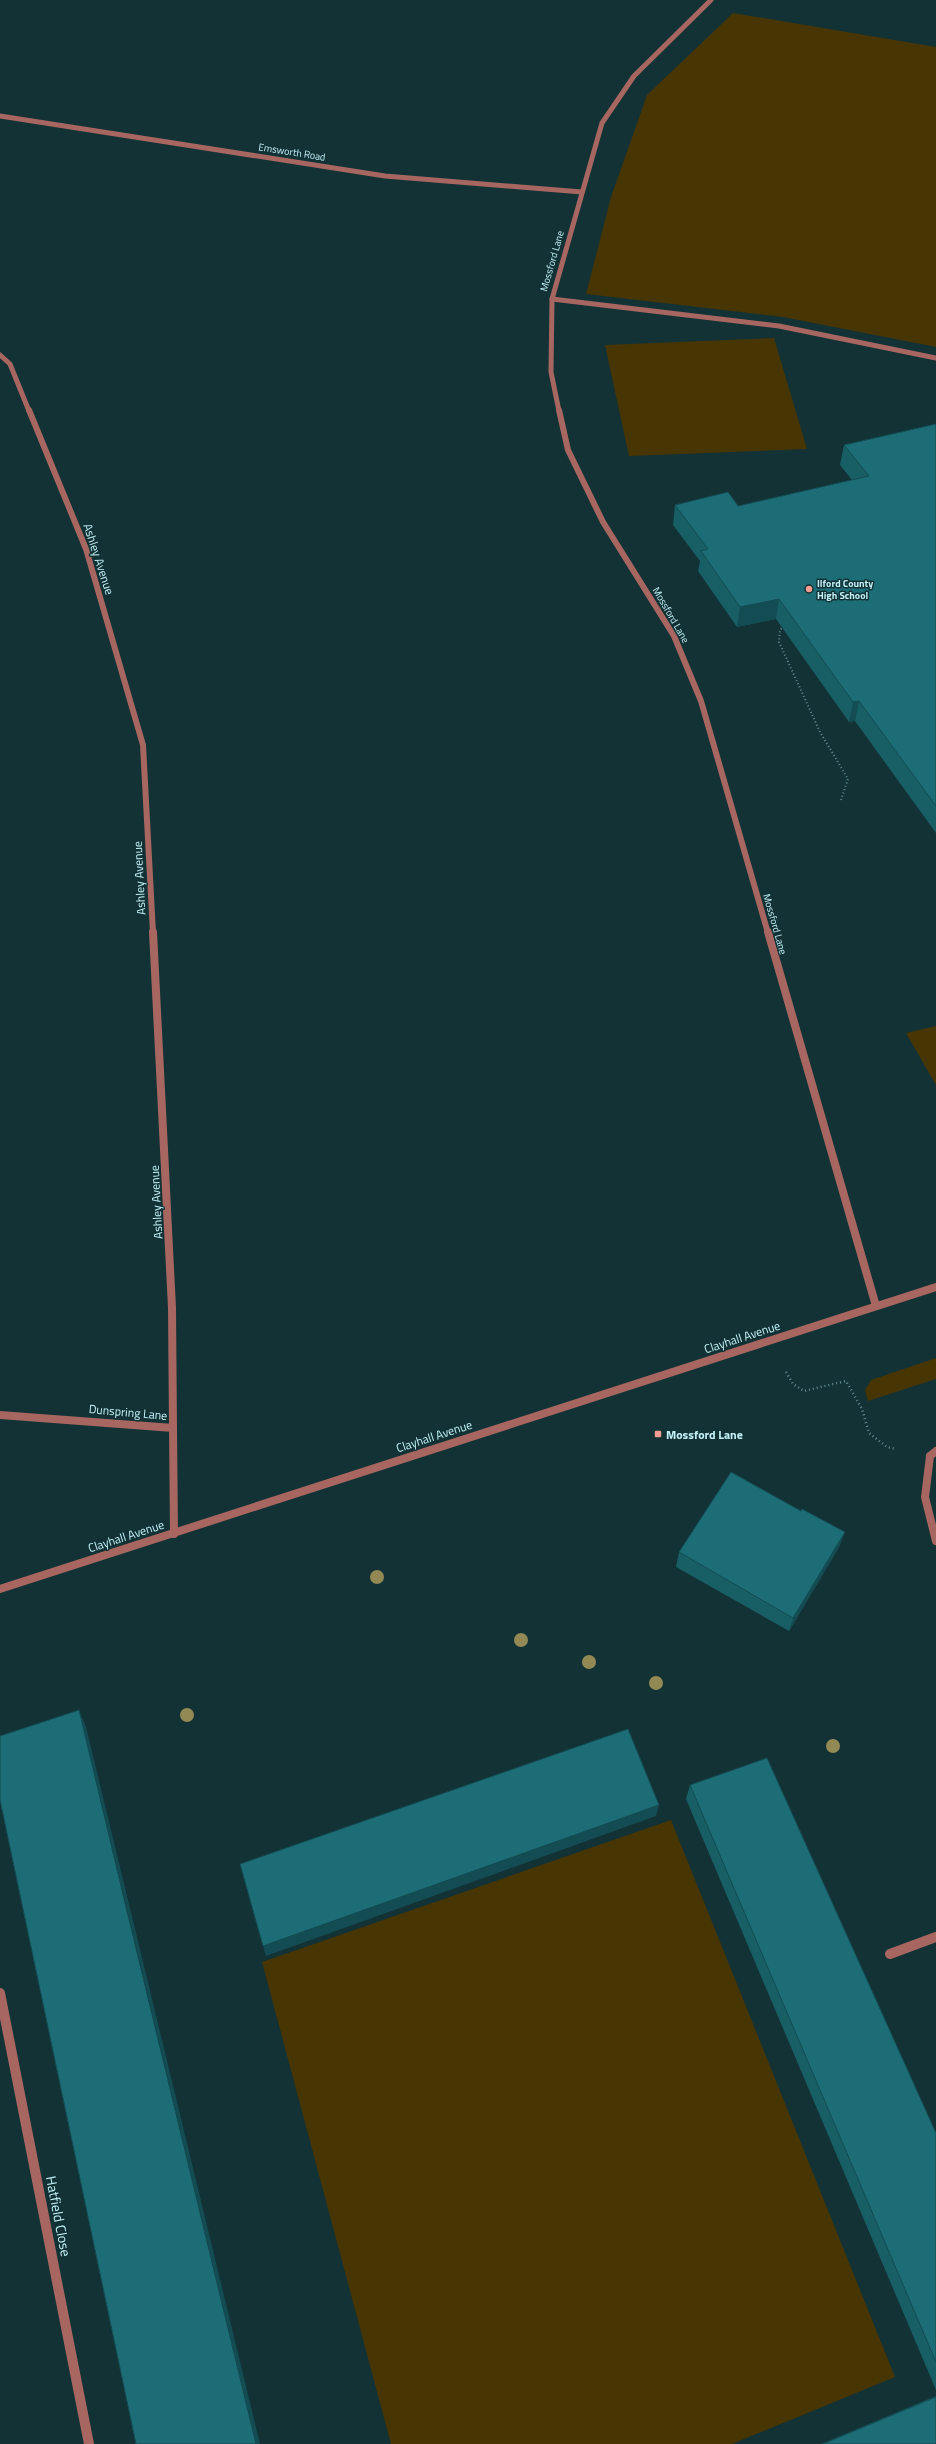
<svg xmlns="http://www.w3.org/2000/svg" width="936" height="2444" font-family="'Titillium Web',sans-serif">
	<rect width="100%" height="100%" fill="#123236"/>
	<g fill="#483504">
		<path d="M 733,13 L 936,47 L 936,347 L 783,317 L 586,294 L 611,197 L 647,95 Z"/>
		<path d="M 774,338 L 807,449 L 629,456 L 605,345 Z"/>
		<path d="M 936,1026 L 936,1085 L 906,1033 Z"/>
		<path d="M 936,1358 L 936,1379 L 868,1401 L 865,1390 L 871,1380 Z"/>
		<path d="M 671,1820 L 895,2377 L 732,2444 L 391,2444 L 262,1962 Z"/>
	</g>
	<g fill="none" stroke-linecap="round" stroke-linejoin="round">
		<path stroke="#658b90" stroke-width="2" stroke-dasharray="1 2.5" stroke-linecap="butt" d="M 784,626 L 780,630 L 779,642 L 820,732 L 848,779 L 841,800"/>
		<path stroke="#658b90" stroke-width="2.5" stroke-dasharray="1 3" stroke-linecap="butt" d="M 786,1372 L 793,1384 L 804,1391 L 846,1381 L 862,1409 L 869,1433 L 887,1447 L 896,1449"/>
		<path stroke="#a86660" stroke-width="8" d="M 930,1456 L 936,1451"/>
		<g stroke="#a86660" stroke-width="10">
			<path d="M 890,1954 L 936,1937"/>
			<path d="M 0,1993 L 89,2444"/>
		</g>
		<g stroke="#a86660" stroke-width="5">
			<path d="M 0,116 L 385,176 L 582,192"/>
			<path d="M 552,299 L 779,326 L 936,358"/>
			<path d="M 0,355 L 10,364 L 29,411"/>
			<path d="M 559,411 L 551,372 L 552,299 L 602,123 L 634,76 L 711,0"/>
		</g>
		<g stroke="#a86660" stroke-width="6">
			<path d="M 29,410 L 86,549 L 143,745 L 153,933"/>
			<path d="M 559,410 L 568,450 L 603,522 L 674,636 L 701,701 L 768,933"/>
		</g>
		<g stroke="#a86660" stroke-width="8">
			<path d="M 153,932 L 172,1308 L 173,1428"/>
			<path d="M 768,932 L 876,1306"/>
			<path d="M 0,1415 L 173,1428 L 174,1534"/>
			<path d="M 930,1456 L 925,1497 L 936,1541"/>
		</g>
		<path stroke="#a86660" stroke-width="8" d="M 0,1589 L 936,1287"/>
	</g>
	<g fill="#928954">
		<circle cx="377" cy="1577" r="7"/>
		<circle cx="521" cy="1640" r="7"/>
		<circle cx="589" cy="1662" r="7"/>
		<circle cx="656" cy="1683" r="7"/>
		<circle cx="187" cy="1715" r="7"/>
		<circle cx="833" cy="1746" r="7"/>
	</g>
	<g fill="#185e65">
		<path d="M 936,424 L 936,833 L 855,721 L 849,722 L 776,619 L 737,627 L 698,571 L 700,561 L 673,525 L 675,505 L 738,506 L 852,480 L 840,465 L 844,445 Z"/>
		<path d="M 801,1511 L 845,1532 L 839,1547 L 789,1631 L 676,1567 L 679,1552 Z"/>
		<path d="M 690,1785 L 936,2133 L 936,2390 L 686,1799 Z"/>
		<path d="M 936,2396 L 936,2444 L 821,2444 Z"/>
	</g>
	<g fill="#144c53">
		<path d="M 779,599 L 776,619 L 737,627 L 740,607 Z"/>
		<path d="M 859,701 L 855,721 L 849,722 L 853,702 Z"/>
		<path d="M 845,1532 L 839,1547 L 789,1631 L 793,1618 Z"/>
		<path d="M 79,1710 L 86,1727 L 260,2444 L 256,2444 Z"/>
		<path d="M 659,1805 L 656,1816 L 266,1956 L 263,1946 Z"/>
	</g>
	<g fill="#1c6d76" stroke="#144c53">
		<path d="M 936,424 L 936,806 L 859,701 L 853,702 L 779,599 L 740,607 L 701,551 L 708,549 L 675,505 L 728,492 L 738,506 L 869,476 L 844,445 Z"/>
		<path d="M 731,1472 L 801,1511 L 802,1509 L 845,1532 L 793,1618 L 679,1552 Z"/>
		<path d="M 79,1710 L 126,1907 L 256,2444 L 136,2444 L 0,1800 L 0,1736 Z"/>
		<path d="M 628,1729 L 659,1805 L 263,1946 L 240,1864 Z"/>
		<path d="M 767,1758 L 936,2133 L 936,2362 L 690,1785 Z"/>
		<path d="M 936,2397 L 936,2444 L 823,2444 Z"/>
	</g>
	<g fill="#f59c93" stroke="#123236" stroke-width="1.5">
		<circle cx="809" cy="589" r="4"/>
		<rect x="654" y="1430" width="8" height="8" rx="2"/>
	</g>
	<g text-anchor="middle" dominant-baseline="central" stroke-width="3" stroke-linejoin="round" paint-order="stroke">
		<g font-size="10" fill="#c4f2f8" stroke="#123236">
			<text transform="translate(292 152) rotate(9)">Emsworth Road</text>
			<text transform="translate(552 261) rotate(-74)">Mossford Lane</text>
			<text transform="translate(671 615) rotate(60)">Mossford Lane</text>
			<text transform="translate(775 924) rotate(74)">Mossford Lane</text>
		</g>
		<g font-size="10" font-weight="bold" fill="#c4f2f8" stroke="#123236" text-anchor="start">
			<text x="817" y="583">Ilford County<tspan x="817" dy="12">High School</tspan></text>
		</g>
		<g font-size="12" fill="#c4f2f8" stroke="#123236">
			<text transform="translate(99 559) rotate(72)">Ashley Avenue</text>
			<text transform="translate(139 878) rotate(-93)">Ashley Avenue</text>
			<text transform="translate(156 1202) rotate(-93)">Ashley Avenue</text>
			<text transform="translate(742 1337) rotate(-18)">Clayhall Avenue</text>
			<text transform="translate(128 1412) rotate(5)">Dunspring Lane</text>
			<text transform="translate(434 1436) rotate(-18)">Clayhall Avenue</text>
			<text transform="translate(126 1536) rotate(-18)">Clayhall Avenue</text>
		</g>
		<g font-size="12" font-weight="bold" fill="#c4f2f8" stroke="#123236" text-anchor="start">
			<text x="666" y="1434">Mossford Lane</text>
		</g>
		<g font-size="14" fill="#c4f2f8" stroke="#123236">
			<text transform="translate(59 2216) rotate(79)">Hatfield Close</text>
		</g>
	</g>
</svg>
